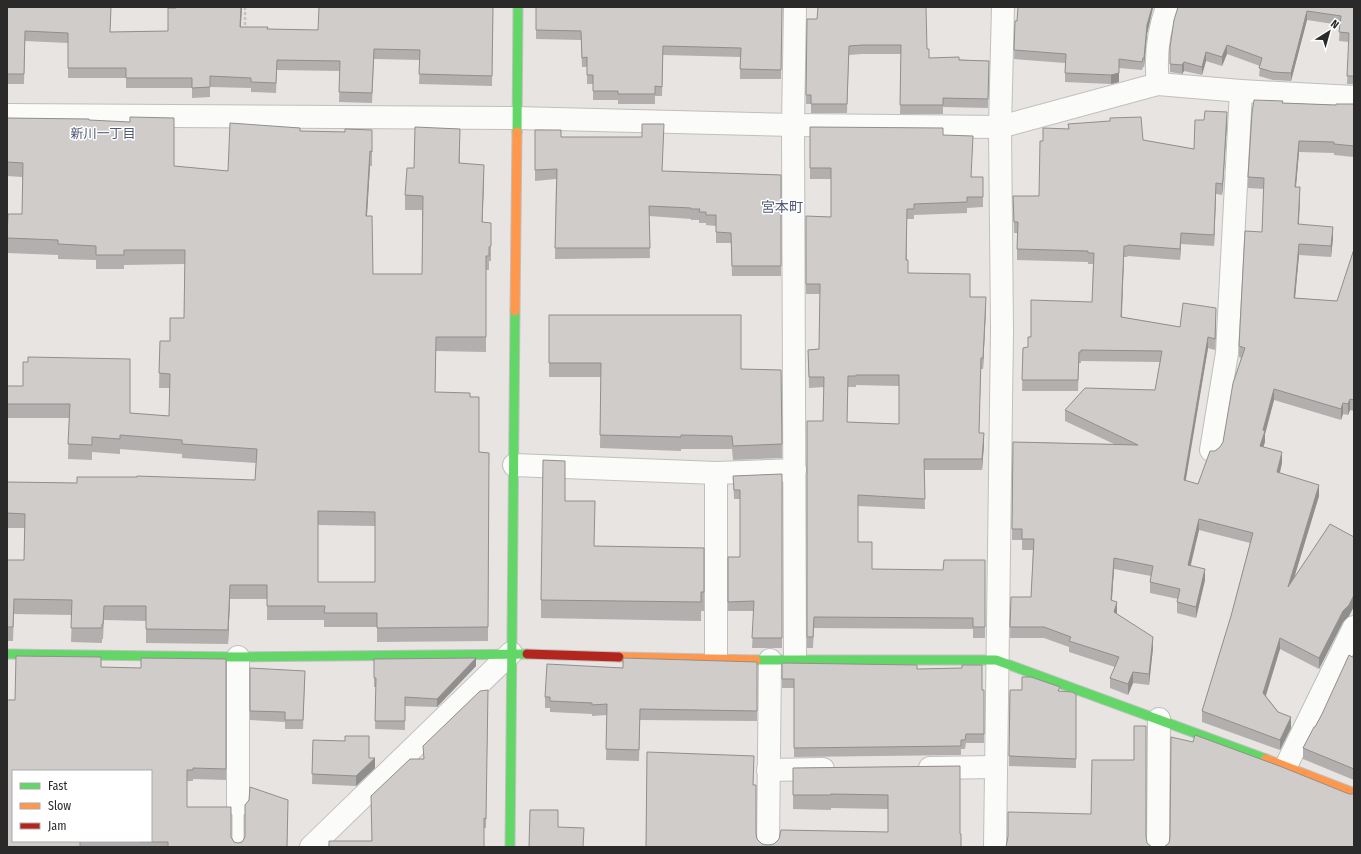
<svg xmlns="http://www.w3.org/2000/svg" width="1361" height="854" font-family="'Fira Sans Condensed','Noto Sans JP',sans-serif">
	<rect width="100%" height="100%" fill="#e7e4e1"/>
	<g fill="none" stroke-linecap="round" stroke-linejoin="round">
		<g stroke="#c0bfbf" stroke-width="13">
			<path id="lane" d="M 238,847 L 238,805"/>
		</g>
		<g stroke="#c0bfbf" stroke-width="24">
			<g id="street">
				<path d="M 795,7 L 793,125 L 795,660"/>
				<path d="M 1158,84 C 1155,58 1158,32 1167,7"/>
				<path d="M 7,115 L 516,118 L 793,125 L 1000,127 L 1158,84 L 1241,91 L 1354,97"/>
				<path d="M 1211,450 L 1227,353 L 1241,91"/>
				<path d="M 514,465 L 716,473 L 795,470"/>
				<path d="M 238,657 L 238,805"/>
				<path d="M 716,660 L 716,473"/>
				<path d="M 1286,766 L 1354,627"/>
				<path d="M 930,768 L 995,767"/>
				<path d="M 768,770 L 823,769"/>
				<path d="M 311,847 L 511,653"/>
				<path d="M 768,847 L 770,660"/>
				<path d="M 995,847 L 1002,330 L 1000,127 L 1003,7"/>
				<path d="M 1158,847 L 1159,719"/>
			</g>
		</g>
		<g stroke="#c0bfbf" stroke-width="11">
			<g id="fast">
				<path d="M 517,132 L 518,7"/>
				<path d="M 7,654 L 238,657 L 527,654"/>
				<path d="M 756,660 L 996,660 L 1266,759"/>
				<path d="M 510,847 L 515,311"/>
			</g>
		</g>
		<g stroke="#c0bfbf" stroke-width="11">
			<g id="slow">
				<path d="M 515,311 L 517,132"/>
				<path d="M 619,657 L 756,660"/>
				<path d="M 1266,759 L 1354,793"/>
			</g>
		</g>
		<g stroke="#c0bfbf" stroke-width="11">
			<path id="jam" d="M 527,654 L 619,657"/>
		</g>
		<path stroke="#c3c3c2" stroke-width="2.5" stroke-dasharray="3 2" stroke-linecap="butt" d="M 245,30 L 245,7"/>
		<use href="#lane" stroke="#fbfbfa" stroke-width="11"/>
		<use href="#street" stroke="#fbfbfa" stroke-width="22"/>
		<use href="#fast" stroke="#63d668" stroke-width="9"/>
		<use href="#slow" stroke="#ff974d" stroke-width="9"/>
		<use href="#jam" stroke="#b3261e" stroke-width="9"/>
	</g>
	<g fill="#b2afae" fill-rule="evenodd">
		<path d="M 7,7 L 111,7 L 110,32 L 168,31 L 242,7 L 241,27 L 267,29 L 318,30 L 493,7 L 492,86 L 419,84 L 420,60 L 374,59 L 372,103 L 339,102 L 340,71 L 277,70 L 276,93 L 251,92 L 251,88 L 210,87 L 210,97 L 192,98 L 192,88 L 126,88 L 126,78 L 68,78 L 68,43 L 25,41 L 24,84 L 7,84 Z"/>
		<path d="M 536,7 L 782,7 L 781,79 L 740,79 L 740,57 L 663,55 L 662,96 L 655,96 L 655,104 L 618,104 L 618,100 L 593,100 L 593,84 L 587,84 L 587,67 L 582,67 L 581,40 L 536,39 Z"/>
		<path d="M 1153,7 L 1147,34 L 1144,67 L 1143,67 L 1142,70 L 1119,68 L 1119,82 L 1111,84 L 1065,82 L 1065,63 L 1014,59 L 1015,21 Z"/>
		<path d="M 1178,7 L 1354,7 L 1354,84 L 1347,84 L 1349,42 L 1339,41 L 1340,25 L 1307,20 L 1291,81 L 1273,80 L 1259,76 L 1260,66 L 1227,54 L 1222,66 L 1206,61 L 1202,75 L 1184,71 L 1182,74 L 1170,72 L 1170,47 Z"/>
		<path d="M 807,19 L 927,49 L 929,58 L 989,61 L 988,108 L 943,107 L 943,114 L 900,114 L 901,54 L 862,54 L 849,55 L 847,113 L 811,113 L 811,104 L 806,104 Z"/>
		<path d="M 1283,103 L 1336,105 L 1354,104 L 1354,157 L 1334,155 L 1334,153 L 1299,152 L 1296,187 L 1300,198 L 1299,225 L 1333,238 L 1331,257 L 1299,255 L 1295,298 L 1337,301 L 1354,249 L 1354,411 L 1350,410 L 1348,415 L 1343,414 L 1341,420 L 1274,400 L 1265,434 L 1265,442 L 1263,447 L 1282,463 L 1280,473 L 1319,496 L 1294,578 L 1354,537 L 1354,606 L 1349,616 L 1343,622 L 1319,669 L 1280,649 L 1266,696 L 1291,728 L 1280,750 L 1202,722 L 1202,711 L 1231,616 L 1250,543 L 1199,530 L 1191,565 L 1205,580 L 1196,618 L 1177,613 L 1177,602 L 1178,599 L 1150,593 L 1150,582 L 1151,576 L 1114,569 L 1112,600 L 1117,613 L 1117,614 L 1153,648 L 1149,685 L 1133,683 L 1128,695 L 1110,688 L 1110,678 L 1115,667 L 1069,652 L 1069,647 L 1044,638 L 1010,638 L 1011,597 L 1031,597 L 1033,550 L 1022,550 L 1022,540 L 1012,540 L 1013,442 L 1114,444 L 1065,421 L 1065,410 L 1155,390 L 1160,362 L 1081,361 L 1081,363 L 1079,363 L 1078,391 L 1022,391 L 1023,348 L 1028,347 L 1031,337 L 1092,302 L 1093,264 L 1088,264 L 1088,262 L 1017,260 L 1017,233 L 1014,233 L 1013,196 L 1039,196 L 1043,141 L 1068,129 L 1068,124 L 1143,140 L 1194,149 L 1227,123 L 1223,191 L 1222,195 L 1216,194 L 1214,246 L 1181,244 L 1180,260 L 1128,256 L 1127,257 L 1124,257 L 1122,317 L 1180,327 L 1216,319 L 1215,350 L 1208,348 L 1185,481 L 1198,484 L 1215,451 L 1220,447 L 1223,442 L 1241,358 L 1239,357 L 1239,346 L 1262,232 L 1264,189 L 1248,188 L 1248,177 Z"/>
		<path d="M 7,118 L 89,120 L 174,166 L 228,171 L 300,131 L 345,132 L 372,130 L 372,166 L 370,166 L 367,216 L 373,274 L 422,274 L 422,210 L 405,210 L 405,195 L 414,168 L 460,143 L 460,163 L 484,179 L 482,223 L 491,223 L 491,261 L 489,261 L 489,270 L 486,270 L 486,352 L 436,351 L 435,392 L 470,397 L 479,452 L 489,453 L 488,641 L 377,642 L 377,627 L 324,627 L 324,620 L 267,620 L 267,599 L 230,599 L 228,644 L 146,643 L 146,621 L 104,620 L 103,639 L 102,639 L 102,643 L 71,642 L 72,615 L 14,614 L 13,641 L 7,641 L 7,560 L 24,560 L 25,528 L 7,528 L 7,482 L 77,483 L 255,480 L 256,463 L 182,458 L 182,454 L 120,449 L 120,454 L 92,452 L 92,460 L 68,459 L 69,418 L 7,418 L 7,386 L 130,413 L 169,416 L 170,388 L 159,388 L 160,341 L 170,341 L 184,318 L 185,264 L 124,265 L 124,269 L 96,269 L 96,260 L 58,259 L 58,255 L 7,253 L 7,238 L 22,214 L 22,177 L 7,176 ZM 318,525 L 375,526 L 375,582 L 318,582 Z"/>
		<path d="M 810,127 L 943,135 L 972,177 L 983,177 L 983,207 L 967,208 L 967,213 L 914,215 L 914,219 L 907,219 L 907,260 L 908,273 L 970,297 L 986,307 L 983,369 L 981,369 L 979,433 L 984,444 L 982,470 L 924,470 L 925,509 L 858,506 L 858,542 L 872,569 L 943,570 L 985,560 L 985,638 L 973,638 L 973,629 L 814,628 L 813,648 L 807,648 L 807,421 L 823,421 L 824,387 L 809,388 L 808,350 L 819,349 L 820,297 L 820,294 L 806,294 L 806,216 L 831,217 L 831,179 L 810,179 ZM 856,385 L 899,386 L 899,424 L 847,422 L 848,387 L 856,387 Z"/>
		<path d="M 535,130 L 561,137 L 663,171 L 781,175 L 781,276 L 732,276 L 731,243 L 716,243 L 716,226 L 706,225 L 706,223 L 699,223 L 699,220 L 691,220 L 691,219 L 649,216 L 650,258 L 555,259 L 556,179 L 535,181 Z"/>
		<path d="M 549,315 L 741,369 L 781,370 L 782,458 L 733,460 L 732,449 L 681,449 L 681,451 L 600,448 L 601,377 L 549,377 Z"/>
		<path d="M 782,474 L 782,648 L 752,648 L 754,611 L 728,611 L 728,557 L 740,557 L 740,499 L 734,499 L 733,476 Z"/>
		<path d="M 565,501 L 594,546 L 704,548 L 704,611 L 701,611 L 701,621 L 541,618 L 541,600 Z"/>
		<path d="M 1354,658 L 1354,780 L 1303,759 L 1303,748 Z"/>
		<path d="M 226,659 L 226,780 L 193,779 L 193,781 L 187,781 L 187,807 L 231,837 L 234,842 L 238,843 L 242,842 L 288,811 L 287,847 L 7,847 L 15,700 L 101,667 L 141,668 ZM 151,771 L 151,841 L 13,841 Z"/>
		<path d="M 374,659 L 476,666 L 437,707 L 405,706 L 405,730 L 375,729 L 376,687 L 374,687 Z"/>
		<path d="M 757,662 L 757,721 L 640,720 L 639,761 L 606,760 L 607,715 L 592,716 L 592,714 L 550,712 L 550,708 L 545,708 L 545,697 L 623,668 Z"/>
		<path d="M 782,663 L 917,669 L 982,690 L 984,690 L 984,743 L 966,743 L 965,749 L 961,749 L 961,755 L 794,757 L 794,688 L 782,688 Z"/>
		<path d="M 250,668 L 305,680 L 303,729 L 285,729 L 285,722 L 250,720 Z"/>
		<path d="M 488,690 L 486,828 L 372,841 L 423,759 Z"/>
		<path d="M 1010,690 L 1060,691 L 1076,694 L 1076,768 L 1009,766 Z"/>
		<path d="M 313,740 L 369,758 L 375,768 L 356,786 L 312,784 Z"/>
		<path d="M 647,752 L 754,785 L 756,833 L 757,839 L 762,844 L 768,845 L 888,832 L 888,809 L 831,808 L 831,810 L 793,809 L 793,768 L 960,766 L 960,834 L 961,847 L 646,847 Z"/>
	</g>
	<g fill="#918f8d">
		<path d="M 241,7 L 242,7 L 240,37 L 240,27 Z"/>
		<path d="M 1152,7 L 1153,7 L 1153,8 L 1147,34 L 1144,67 L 1144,58 L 1147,25 Z"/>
		<path d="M 1307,11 L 1307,20 L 1291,81 L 1291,73 Z"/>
		<path d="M 1227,45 L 1227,54 L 1222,66 L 1222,57 Z"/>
		<path d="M 1206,52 L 1206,61 L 1202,75 L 1202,67 Z"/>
		<path d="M 1119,59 L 1119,82 L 1111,84 L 1111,75 Z"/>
		<path d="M 1184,62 L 1184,71 L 1182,74 L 1182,65 Z"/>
		<path d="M 1227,112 L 1227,123 L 1222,195 L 1222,184 Z"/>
		<path d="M 1299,141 L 1299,152 L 1295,197 L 1295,187 Z"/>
		<path d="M 370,151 L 370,166 L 366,230 L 366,216 Z"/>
		<path d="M 484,165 L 484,179 L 482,237 L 482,222 Z"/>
		<path d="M 1216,183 L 1216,194 L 1214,246 L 1214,235 Z"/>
		<path d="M 1300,187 L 1300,198 L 1298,235 L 1298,224 Z"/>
		<path d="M 1333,227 L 1333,238 L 1331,257 L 1331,246 Z"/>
		<path d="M 1181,233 L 1181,244 L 1180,260 L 1180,249 Z"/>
		<path d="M 1299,244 L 1299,255 L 1294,309 L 1294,298 Z"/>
		<path d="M 1124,246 L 1124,257 L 1121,328 L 1121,317 Z"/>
		<path d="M 986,297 L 986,307 L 983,369 L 983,358 Z"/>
		<path d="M 1216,308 L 1216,319 L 1215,350 L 1215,339 Z"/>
		<path d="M 1208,337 L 1208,348 L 1184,491 L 1184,480 Z"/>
		<path d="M 1274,389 L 1274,400 L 1265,434 L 1265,442 L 1260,457 L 1260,446 L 1263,430 Z"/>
		<path d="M 1350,399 L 1350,410 L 1348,415 L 1348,404 Z"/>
		<path d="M 1343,403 L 1343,414 L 1341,420 L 1341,409 Z"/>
		<path d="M 984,433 L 984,444 L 982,470 L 982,459 Z"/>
		<path d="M 1282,452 L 1282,463 L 1277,483 L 1277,472 Z"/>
		<path d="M 1319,485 L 1319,496 L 1288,598 L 1288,587 Z"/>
		<path d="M 1199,519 L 1199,530 L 1188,575 L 1188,565 Z"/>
		<path d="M 1114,558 L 1114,569 L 1111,611 L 1111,600 Z"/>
		<path d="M 1205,569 L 1205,580 L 1196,618 L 1196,607 Z"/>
		<path d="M 230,585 L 230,599 L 228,644 L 228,630 Z"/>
		<path d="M 1354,595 L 1354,606 L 1349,616 L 1343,622 L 1319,669 L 1319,658 L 1343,611 Z"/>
		<path d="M 1117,602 L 1117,613 L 1114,623 L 1114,612 Z"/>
		<path d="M 1153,637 L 1153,648 L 1149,685 L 1149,674 Z"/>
		<path d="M 1280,638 L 1280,649 L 1263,704 L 1263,693 Z"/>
		<path d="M 476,658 L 476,666 L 437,707 L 437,699 Z"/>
		<path d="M 1133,672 L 1133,683 L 1128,695 L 1128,684 Z"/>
		<path d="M 1291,717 L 1291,728 L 1280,750 L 1280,740 Z"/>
		<path d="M 375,758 L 375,768 L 356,786 L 356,776 Z"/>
	</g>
	<g fill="#cfccca" stroke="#918f8d" fill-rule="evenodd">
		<path d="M 7,7 L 111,7 L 110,32 L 168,31 L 168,8 L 176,8 L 176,7 L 241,7 L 240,27 L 268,27 L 267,29 L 318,30 L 319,7 L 493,7 L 492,76 L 419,74 L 420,50 L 374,49 L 372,93 L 339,92 L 340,61 L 277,60 L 276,83 L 251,82 L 251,78 L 210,76 L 210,87 L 192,88 L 192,78 L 126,78 L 126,68 L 68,68 L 68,33 L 25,31 L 24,74 L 7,74 Z"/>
		<path d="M 536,7 L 782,7 L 781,70 L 740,69 L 741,48 L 663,46 L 662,87 L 655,86 L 655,94 L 618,94 L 618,91 L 593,91 L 593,75 L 587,75 L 587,57 L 582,58 L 581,31 L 536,30 Z"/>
		<path d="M 818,7 L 926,7 L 927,49 L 929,49 L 929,58 L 959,57 L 959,60 L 989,61 L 988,99 L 943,98 L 943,105 L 900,105 L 901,45 L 862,45 L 849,46 L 847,104 L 811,104 L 811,95 L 806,95 L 807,19 L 817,19 Z"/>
		<path d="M 1018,7 L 1152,7 L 1147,25 L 1144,58 L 1143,58 L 1142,62 L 1119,59 L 1119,73 L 1111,75 L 1065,73 L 1066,54 L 1014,50 L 1015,21 L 1017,21 Z"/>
		<path d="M 1178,7 L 1354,7 L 1354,76 L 1347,76 L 1349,33 L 1339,32 L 1341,16 L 1307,11 L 1291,73 L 1273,72 L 1259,68 L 1262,58 L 1227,45 L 1222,57 L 1206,52 L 1202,67 L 1184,62 L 1182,65 L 1170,64 L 1170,47 L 1174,20 Z"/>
		<path d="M 1254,100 L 1283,101 L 1282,103 L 1336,105 L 1336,104 L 1354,104 L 1354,146 L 1334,144 L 1334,142 L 1299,141 L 1295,187 L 1300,187 L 1298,224 L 1333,227 L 1331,246 L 1299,244 L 1294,298 L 1337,301 L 1354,249 L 1354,400 L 1350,399 L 1348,404 L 1343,403 L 1341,409 L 1274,389 L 1263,430 L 1265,431 L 1260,446 L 1282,452 L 1277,472 L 1319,485 L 1288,587 L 1330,524 L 1354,537 L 1354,595 L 1349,605 L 1343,611 L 1319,658 L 1280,638 L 1263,693 L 1278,712 L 1291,717 L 1280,740 L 1202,711 L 1231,616 L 1253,533 L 1199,519 L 1188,565 L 1205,569 L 1196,607 L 1177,602 L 1180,589 L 1150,582 L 1153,566 L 1114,558 L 1111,600 L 1117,602 L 1114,612 L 1153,637 L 1149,674 L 1133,672 L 1128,684 L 1110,678 L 1119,657 L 1069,641 L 1071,637 L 1044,627 L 1010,627 L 1011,597 L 1031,597 L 1034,539 L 1022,539 L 1022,529 L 1012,529 L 1013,442 L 1138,445 L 1065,410 L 1085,388 L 1155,390 L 1162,351 L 1081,350 L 1081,352 L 1079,352 L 1078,380 L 1022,380 L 1023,348 L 1028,347 L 1028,337 L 1031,337 L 1031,300 L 1092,302 L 1094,253 L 1088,253 L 1088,251 L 1017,249 L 1018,222 L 1014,222 L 1013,196 L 1039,196 L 1040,141 L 1043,141 L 1043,128 L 1069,129 L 1068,124 L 1110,121 L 1110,118 L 1141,117 L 1143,140 L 1194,149 L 1195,120 L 1204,120 L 1205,111 L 1227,112 L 1223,180 L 1222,184 L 1216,183 L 1214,235 L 1181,233 L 1180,249 L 1128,245 L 1127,246 L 1124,246 L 1121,317 L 1180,327 L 1183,303 L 1216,308 L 1215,339 L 1208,337 L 1184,480 L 1198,484 L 1210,451 L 1215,451 L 1220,447 L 1223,442 L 1233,383 L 1245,348 L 1239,346 L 1245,231 L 1262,232 L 1264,178 L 1248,177 L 1252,113 Z"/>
		<path d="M 130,117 L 174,118 L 174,166 L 228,171 L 230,123 L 300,128 L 300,131 L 345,132 L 345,129 L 372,130 L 372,152 L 370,151 L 366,216 L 372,216 L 373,274 L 422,274 L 423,196 L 405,195 L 407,168 L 414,168 L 415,127 L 460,129 L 459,163 L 484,165 L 482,222 L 491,223 L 491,246 L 489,247 L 489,256 L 486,256 L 486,337 L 436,337 L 435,392 L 470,393 L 470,397 L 479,397 L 479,452 L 489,453 L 488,627 L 377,628 L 377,613 L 324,613 L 325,606 L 267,606 L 267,585 L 230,585 L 228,630 L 146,629 L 146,606 L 104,606 L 103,624 L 102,624 L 102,628 L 71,628 L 72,600 L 14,599 L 13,627 L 7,627 L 7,560 L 24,560 L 25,514 L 7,513 L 7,482 L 77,483 L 77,477 L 137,477 L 137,476 L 255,480 L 257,449 L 182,444 L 182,440 L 120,435 L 120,439 L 92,437 L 92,445 L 68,444 L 70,404 L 7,404 L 7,386 L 23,386 L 23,362 L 28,362 L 28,357 L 130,359 L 130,413 L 169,416 L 170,374 L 159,373 L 160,341 L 170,341 L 170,318 L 184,318 L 185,250 L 124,250 L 124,255 L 96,255 L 96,246 L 58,244 L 58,240 L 7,238 L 8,214 L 22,214 L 23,163 L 7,162 L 7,118 L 89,119 L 89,120 L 130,122 ZM 318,511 L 375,512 L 375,582 L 318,582 Z"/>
		<path d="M 642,124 L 664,124 L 662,171 L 781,175 L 781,266 L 732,266 L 731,233 L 716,232 L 716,215 L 706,215 L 706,212 L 699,212 L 700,209 L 691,209 L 691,208 L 649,206 L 650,248 L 555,248 L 557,169 L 535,170 L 535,130 L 561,130 L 561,137 L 642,137 Z"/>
		<path d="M 810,127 L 943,128 L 943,135 L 973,136 L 971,177 L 983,177 L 983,197 L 967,197 L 967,202 L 914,204 L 914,209 L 907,209 L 906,260 L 908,260 L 908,273 L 970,274 L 970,297 L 986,297 L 983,358 L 981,358 L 979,433 L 984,433 L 982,459 L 924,459 L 925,499 L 858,495 L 858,542 L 872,542 L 872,569 L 943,570 L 944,560 L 985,560 L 985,627 L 973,627 L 973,618 L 814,617 L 813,637 L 807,637 L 807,421 L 823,421 L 824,377 L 809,377 L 808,350 L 819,349 L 820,288 L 820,284 L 806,284 L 806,216 L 831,217 L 831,168 L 810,168 ZM 856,375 L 899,375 L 899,424 L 847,422 L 848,376 L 856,376 Z"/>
		<path d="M 549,315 L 741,315 L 741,369 L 781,370 L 782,444 L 733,446 L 732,436 L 681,435 L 681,437 L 600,435 L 601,363 L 549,363 Z"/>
		<path d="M 543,460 L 565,461 L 565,501 L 595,501 L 594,546 L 704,548 L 704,592 L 701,592 L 701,602 L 541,600 Z"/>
		<path d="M 782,474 L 782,638 L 752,638 L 754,601 L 728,602 L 728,557 L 740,557 L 740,490 L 734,490 L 733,476 Z"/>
		<path d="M 1349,655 L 1354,658 L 1354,769 L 1303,748 L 1314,727 L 1315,727 L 1322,714 Z"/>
		<path d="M 16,656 L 101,657 L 101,667 L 141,668 L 141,658 L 226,659 L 226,769 L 193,768 L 193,770 L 187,770 L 187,807 L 231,807 L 231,837 L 234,842 L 238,843 L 242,842 L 245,837 L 245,805 L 249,800 L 250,787 L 288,800 L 287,847 L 168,847 L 168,842 L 140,842 L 140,841 L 151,841 L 151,771 L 13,771 L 13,841 L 80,841 L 80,847 L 7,847 L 7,700 L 15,700 Z"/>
		<path d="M 476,658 L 437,699 L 405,697 L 405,721 L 375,721 L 376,678 L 374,678 L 374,659 Z"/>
		<path d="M 623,658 L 757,662 L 757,711 L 640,709 L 639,750 L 606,749 L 607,704 L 592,705 L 592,703 L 550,701 L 550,697 L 545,697 L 547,664 L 623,668 Z"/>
		<path d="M 782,663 L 917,665 L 917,669 L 962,668 L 962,665 L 982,665 L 982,690 L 984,690 L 984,734 L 966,734 L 965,740 L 961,740 L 961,746 L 794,748 L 794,679 L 782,679 Z"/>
		<path d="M 250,668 L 305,671 L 303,720 L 285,720 L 285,712 L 250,711 Z"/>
		<path d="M 1022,677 L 1031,677 L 1060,687 L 1058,691 L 1072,692 L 1076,694 L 1076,759 L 1009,756 L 1010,690 L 1022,690 Z"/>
		<path d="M 488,690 L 486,819 L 484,818 L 484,847 L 329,847 L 329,841 L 372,841 L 371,796 L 410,759 L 424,759 L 423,746 L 480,691 Z"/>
		<path d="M 1134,726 L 1146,726 L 1146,836 L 1147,843 L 1152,847 L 1006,847 L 1008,836 L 1008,812 L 1091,814 L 1092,760 L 1134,760 Z"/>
		<path d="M 1195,735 L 1282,767 L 1349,794 L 1354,794 L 1354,847 L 1164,847 L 1169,843 L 1170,837 L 1171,737 L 1193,742 Z"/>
		<path d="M 345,736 L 369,736 L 369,758 L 375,758 L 356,776 L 312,774 L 313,740 L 345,741 Z"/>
		<path d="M 647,752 L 754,756 L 753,785 L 756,785 L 756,833 L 757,839 L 762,844 L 768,845 L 774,844 L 779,839 L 781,830 L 888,832 L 888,795 L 831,794 L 831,795 L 793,795 L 793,768 L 960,766 L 960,834 L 961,834 L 961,847 L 646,847 Z"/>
		<path d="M 530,810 L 558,810 L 558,827 L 584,828 L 583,847 L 529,847 Z"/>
	</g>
	<g text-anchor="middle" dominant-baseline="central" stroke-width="3" stroke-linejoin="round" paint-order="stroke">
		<g font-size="13" fill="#505975" stroke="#fff">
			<text x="103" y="133">新川一丁目</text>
		</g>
		<g font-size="14" fill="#505975" stroke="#fff">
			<text x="782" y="207">宮本町</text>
		</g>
	</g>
	<rect width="1361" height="854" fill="none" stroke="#2a2a2a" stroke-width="16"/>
	<rect x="12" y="770" width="140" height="72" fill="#ffffff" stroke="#aaaaaa"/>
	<rect x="20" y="783" width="20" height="6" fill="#63d668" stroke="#aaaaaa"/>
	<text x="48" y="790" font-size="12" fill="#2a2a2a">Fast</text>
	<rect x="20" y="803" width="20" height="6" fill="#ff974d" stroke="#aaaaaa"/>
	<text x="48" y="810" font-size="12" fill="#2a2a2a">Slow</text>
	<rect x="20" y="823" width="20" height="6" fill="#b3261e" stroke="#aaaaaa"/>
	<text x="48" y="830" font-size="12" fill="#2a2a2a">Jam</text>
	<g transform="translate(1329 32) rotate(37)" stroke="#ffffff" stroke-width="3" paint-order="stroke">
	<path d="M0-3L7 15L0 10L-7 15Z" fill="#2a2a2a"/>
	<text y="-6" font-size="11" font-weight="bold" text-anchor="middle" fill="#2a2a2a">N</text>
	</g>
</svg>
